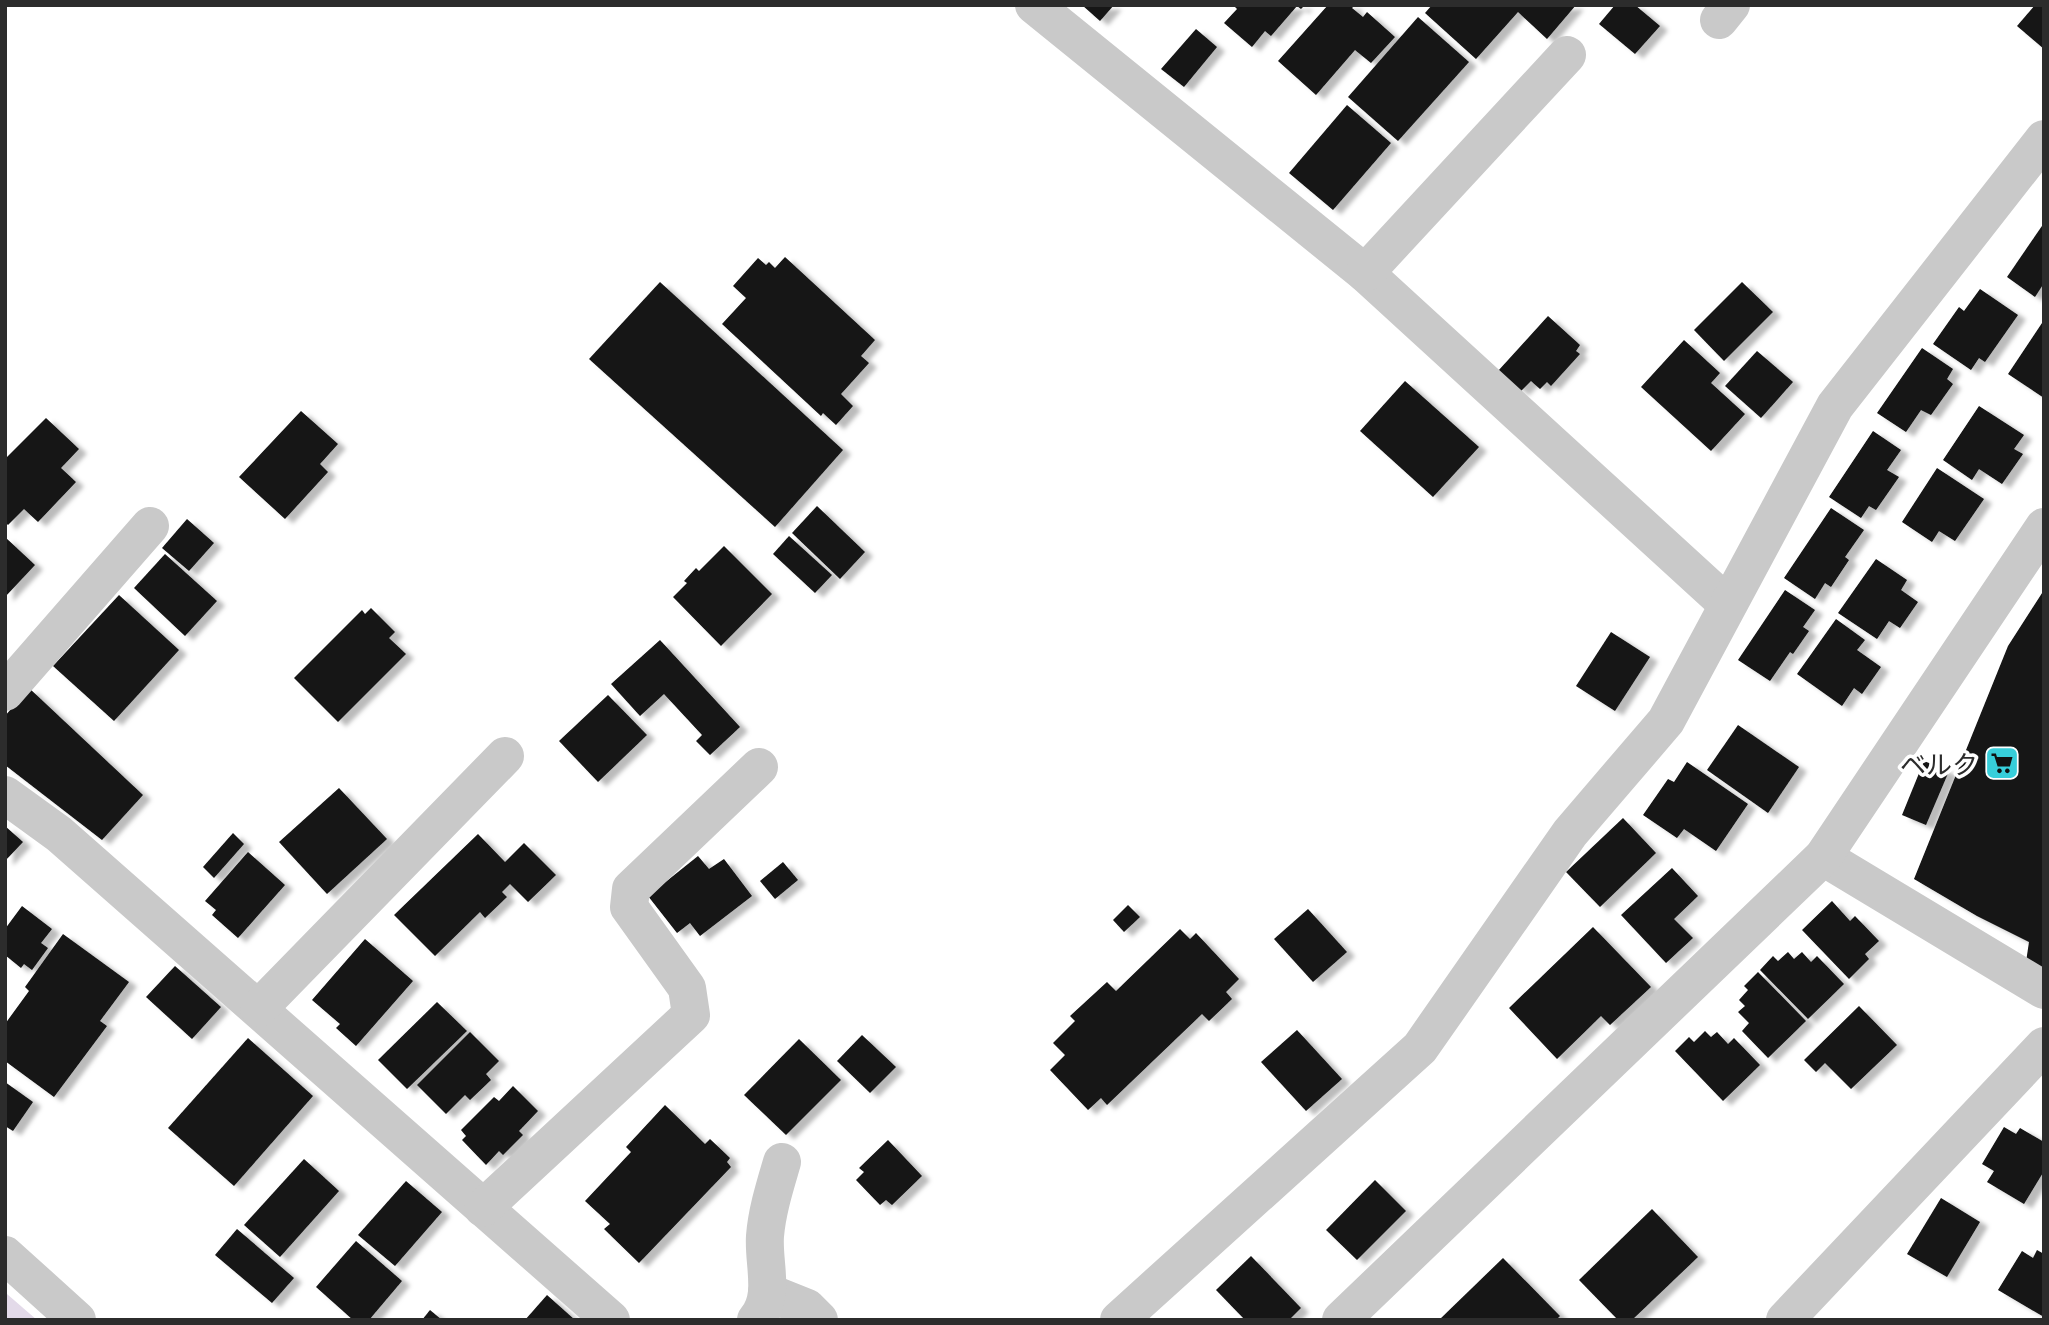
<svg xmlns="http://www.w3.org/2000/svg" width="2049" height="1325" font-family="'Exo 2','Noto Sans JP',sans-serif">
	<defs>
		<filter id="shadow"><feDropShadow dx="8" dy="4.5" stdDeviation="2" flood-color="#0004"/></filter>
	</defs>
	<rect width="100%" height="100%" fill="#fff"/>
	<path fill="#e3dae9" d="M 5,1294 L 7,1294 L 37,1320 L 5,1320 Z"/>
	<g fill="#131313" filter="url(#shadow)">
		<path d="M 1082,5 L 1114,5 L 1100,21 Z"/>
		<path d="M 1233,5 L 1305,5 L 1301,9 L 1297,6 L 1271,36 L 1265,31 L 1252,47 L 1224,23 L 1237,9 Z"/>
		<path d="M 1328,5 L 1355,5 L 1352,8 L 1363,17 L 1367,12 L 1395,37 L 1371,63 L 1355,50 L 1316,95 L 1278,61 Z"/>
		<path d="M 1432,5 L 1576,5 L 1547,39 L 1518,12 L 1476,59 L 1425,13 Z"/>
		<path d="M 1615,5 L 1635,5 L 1660,26 L 1635,54 L 1599,24 Z"/>
		<path d="M 2035,5 L 2044,5 L 2044,49 L 2017,26 Z"/>
		<path d="M 1418,17 L 1469,62 L 1398,141 L 1348,97 Z"/>
		<path d="M 1196,29 L 1217,47 L 1184,87 L 1161,69 Z"/>
		<path d="M 1347,105 L 1391,143 L 1333,210 L 1289,173 Z"/>
		<path d="M 2044,223 L 2044,283 L 2035,297 L 2007,277 Z"/>
		<path d="M 785,257 L 875,340 L 861,356 L 869,363 L 841,394 L 853,406 L 836,425 L 823,413 L 821,416 L 722,324 L 746,298 L 733,286 L 758,258 L 766,265 L 769,262 L 775,268 Z"/>
		<path d="M 660,282 L 843,450 L 775,527 L 589,359 Z"/>
		<path d="M 1742,282 L 1773,312 L 1724,361 L 1694,330 Z"/>
		<path d="M 1980,289 L 2018,315 L 1985,362 L 1979,358 L 1971,370 L 1933,344 L 1959,307 L 1964,311 Z"/>
		<path d="M 1548,316 L 1580,345 L 1576,351 L 1580,354 L 1551,386 L 1547,382 L 1540,389 L 1531,381 L 1521,391 L 1498,371 Z"/>
		<path d="M 2044,320 L 2044,398 L 2008,374 Z"/>
		<path d="M 1684,340 L 1720,373 L 1711,383 L 1745,414 L 1711,451 L 1641,387 Z"/>
		<path d="M 1922,348 L 1953,369 L 1947,379 L 1953,384 L 1931,415 L 1921,410 L 1906,432 L 1877,413 Z"/>
		<path d="M 1757,351 L 1793,382 L 1761,418 L 1725,386 Z"/>
		<path d="M 1405,381 L 1479,447 L 1433,497 L 1360,431 Z"/>
		<path d="M 1979,406 L 2024,435 L 2014,449 L 2023,454 L 2002,484 L 1979,469 L 1972,480 L 1943,460 Z"/>
		<path d="M 301,411 L 338,444 L 320,464 L 328,472 L 285,519 L 239,477 Z"/>
		<path d="M 46,418 L 79,449 L 61,468 L 76,482 L 38,522 L 24,509 L 8,525 L 5,522 L 5,459 Z"/>
		<path d="M 1873,431 L 1901,450 L 1887,470 L 1899,477 L 1876,510 L 1869,506 L 1861,518 L 1829,497 Z"/>
		<path d="M 1937,468 L 1984,499 L 1955,541 L 1939,531 L 1932,542 L 1902,522 Z"/>
		<path d="M 817,506 L 865,552 L 840,579 L 792,533 Z"/>
		<path d="M 1831,508 L 1864,530 L 1845,557 L 1849,560 L 1831,587 L 1825,583 L 1815,599 L 1784,578 Z"/>
		<path d="M 187,519 L 214,543 L 189,571 L 162,548 Z"/>
		<path d="M 789,536 L 832,575 L 815,593 L 773,554 Z"/>
		<path d="M 5,537 L 35,565 L 5,597 Z"/>
		<path d="M 724,546 L 772,594 L 721,646 L 673,597 L 687,583 L 684,581 L 696,568 L 699,571 Z"/>
		<path d="M 165,554 L 217,601 L 185,636 L 134,588 Z"/>
		<path d="M 1876,559 L 1907,580 L 1901,590 L 1918,602 L 1900,628 L 1889,621 L 1877,639 L 1838,613 Z"/>
		<path d="M 1785,590 L 1815,610 L 1803,627 L 1809,631 L 1793,654 L 1790,652 L 1770,681 L 1738,660 Z"/>
		<path d="M 2044,590 L 2044,968 L 2026,962 L 2029,942 L 1977,916 L 1914,879 L 2008,646 Z"/>
		<path d="M 119,595 L 179,650 L 114,721 L 53,666 Z"/>
		<path d="M 371,608 L 395,632 L 389,638 L 406,654 L 338,722 L 294,678 L 362,610 L 365,614 Z"/>
		<path d="M 1836,619 L 1865,640 L 1857,650 L 1881,667 L 1862,694 L 1854,688 L 1842,706 L 1797,674 Z"/>
		<path d="M 1611,632 L 1650,657 L 1615,711 L 1576,686 Z"/>
		<path d="M 660,640 L 740,727 L 710,755 L 696,741 L 702,735 L 664,694 L 640,716 L 611,684 Z"/>
		<path d="M 29,688 L 143,795 L 102,840 L 5,765 L 5,716 Z"/>
		<path d="M 608,695 L 647,735 L 598,782 L 559,741 Z"/>
		<path d="M 1738,725 L 1799,767 L 1768,813 L 1707,770 Z"/>
		<path d="M 1924,761 L 1949,771 L 1926,825 L 1902,815 Z"/>
		<path d="M 1687,762 L 1748,804 L 1716,851 L 1684,829 L 1677,838 L 1643,815 L 1668,779 L 1674,782 Z"/>
		<path d="M 339,788 L 387,839 L 327,894 L 279,842 Z"/>
		<path d="M 1623,818 L 1656,853 L 1600,907 L 1566,872 Z"/>
		<path d="M 5,826 L 23,842 L 5,861 Z"/>
		<path d="M 233,833 L 244,844 L 214,878 L 203,867 Z"/>
		<path d="M 478,834 L 505,862 L 524,843 L 556,875 L 528,902 L 510,884 L 502,892 L 507,897 L 485,918 L 480,912 L 435,956 L 394,915 Z"/>
		<path d="M 248,852 L 285,885 L 238,938 L 212,915 L 216,910 L 205,901 Z"/>
		<path d="M 698,856 L 709,869 L 724,859 L 752,896 L 700,936 L 690,923 L 677,933 L 648,896 Z"/>
		<path d="M 783,862 L 798,880 L 775,899 L 760,881 Z"/>
		<path d="M 1672,868 L 1698,896 L 1674,919 L 1693,938 L 1666,963 L 1621,915 Z"/>
		<path d="M 1832,901 L 1850,921 L 1855,916 L 1879,941 L 1865,954 L 1869,959 L 1849,979 L 1802,930 Z"/>
		<path d="M 1128,905 L 1140,917 L 1124,932 L 1113,920 Z"/>
		<path d="M 22,906 L 52,929 L 41,943 L 48,948 L 32,970 L 24,964 L 21,968 L 5,955 L 5,929 Z"/>
		<path d="M 1308,909 L 1347,952 L 1313,982 L 1274,939 Z"/>
		<path d="M 1593,927 L 1651,987 L 1610,1025 L 1601,1016 L 1557,1059 L 1509,1008 Z"/>
		<path d="M 1180,929 L 1190,939 L 1196,933 L 1239,979 L 1226,992 L 1232,999 L 1209,1021 L 1202,1014 L 1107,1105 L 1101,1098 L 1088,1110 L 1050,1070 L 1065,1055 L 1053,1043 L 1075,1021 L 1070,1016 L 1107,982 L 1116,991 Z"/>
		<path d="M 63,934 L 129,982 L 100,1021 L 107,1026 L 54,1097 L 5,1061 L 5,1024 L 29,991 L 25,987 Z"/>
		<path d="M 365,939 L 413,981 L 356,1046 L 336,1028 L 340,1024 L 312,1000 Z"/>
		<path d="M 1788,952 L 1794,959 L 1802,952 L 1811,962 L 1817,956 L 1844,984 L 1808,1019 L 1760,970 L 1773,956 L 1778,961 Z"/>
		<path d="M 175,966 L 221,1007 L 192,1039 L 146,997 Z"/>
		<path d="M 1758,972 L 1806,1021 L 1768,1058 L 1742,1031 L 1749,1023 L 1738,1012 L 1745,1006 L 1739,1000 L 1748,990 L 1744,986 Z"/>
		<path d="M 437,1002 L 467,1031 L 407,1089 L 378,1060 Z"/>
		<path d="M 1859,1006 L 1897,1045 L 1851,1089 L 1825,1063 L 1816,1072 L 1804,1060 Z"/>
		<path d="M 1297,1030 L 1342,1079 L 1306,1111 L 1261,1062 Z"/>
		<path d="M 1705,1031 L 1711,1037 L 1717,1032 L 1728,1044 L 1734,1038 L 1760,1065 L 1723,1101 L 1675,1051 L 1689,1037 L 1694,1042 Z"/>
		<path d="M 470,1032 L 499,1061 L 486,1074 L 491,1080 L 470,1100 L 465,1095 L 446,1114 L 417,1085 Z"/>
		<path d="M 862,1035 L 896,1067 L 870,1093 L 837,1061 Z"/>
		<path d="M 248,1038 L 313,1096 L 234,1186 L 168,1128 Z"/>
		<path d="M 799,1039 L 841,1080 L 786,1135 L 744,1095 Z"/>
		<path d="M 5,1082 L 33,1102 L 13,1131 L 5,1126 Z"/>
		<path d="M 513,1086 L 538,1111 L 519,1131 L 523,1135 L 503,1155 L 499,1151 L 486,1165 L 462,1140 L 466,1136 L 461,1130 L 494,1097 L 499,1101 Z"/>
		<path d="M 665,1105 L 705,1144 L 710,1139 L 730,1158 L 727,1162 L 731,1167 L 639,1263 L 604,1229 L 610,1224 L 585,1201 L 631,1152 L 626,1147 Z"/>
		<path d="M 2004,1127 L 2016,1134 L 2020,1128 L 2044,1142 L 2044,1171 L 2024,1204 L 1987,1182 L 1994,1171 L 1982,1164 Z"/>
		<path d="M 888,1140 L 922,1176 L 892,1205 L 886,1200 L 880,1205 L 856,1180 L 864,1172 L 859,1168 Z"/>
		<path d="M 304,1159 L 339,1191 L 280,1257 L 244,1225 Z"/>
		<path d="M 1375,1180 L 1406,1211 L 1357,1260 L 1326,1230 Z"/>
		<path d="M 406,1181 L 442,1212 L 395,1266 L 358,1235 Z"/>
		<path d="M 1941,1198 L 1980,1222 L 1947,1277 L 1907,1254 Z"/>
		<path d="M 1652,1209 L 1698,1257 L 1632,1320 L 1618,1320 L 1579,1280 Z"/>
		<path d="M 237,1229 L 294,1278 L 272,1303 L 215,1255 Z"/>
		<path d="M 356,1241 L 402,1281 L 369,1320 L 353,1320 L 316,1287 Z"/>
		<path d="M 2037,1250 L 2044,1254 L 2044,1317 L 1998,1290 L 2022,1251 L 2033,1258 Z"/>
		<path d="M 1251,1256 L 1301,1308 L 1289,1320 L 1245,1320 L 1216,1290 Z"/>
		<path d="M 1503,1258 L 1560,1316 L 1556,1320 L 1439,1320 Z"/>
		<path d="M 547,1295 L 575,1320 L 525,1320 Z"/>
		<path d="M 430,1310 L 442,1320 L 422,1320 Z"/>
	</g>
	<g fill="none" stroke-linecap="round" stroke-linejoin="round">
		<g stroke="#c9c9c9" stroke-width="38">
			<path d="M 1034,5 L 1365,273 L 1727,604"/>
			<path d="M 1719,20 L 1731,5"/>
			<path d="M 1365,273 L 1567,55"/>
			<path d="M 5,692 L 150,526"/>
			<path d="M 5,795 L 59,834 L 611,1320"/>
			<path d="M 1823,857 L 2044,990"/>
			<path d="M 259,1008 L 505,756"/>
			<path d="M 483,1208 L 691,1015 L 687,988 L 629,907 L 631,889 L 759,767"/>
			<path d="M 5,1255 L 77,1320"/>
			<path d="M 767,1292 L 807,1308 L 819,1320"/>
			<path d="M 756,1320 C 776,1296 763,1265 765,1236 C 767,1211 775,1186 782,1162"/>
			<path d="M 1119,1320 L 1420,1048 L 1570,833 L 1666,721 L 1835,406 L 2044,139"/>
			<path d="M 1341,1320 L 1823,857 L 2044,527"/>
			<path d="M 1785,1320 L 2044,1046"/>
		</g>
	</g>
	<defs>
		<g id="supermarket-square" transform="scale(1.75)"><rect x="-9" y="-9" width="18" height="18" rx="4" fill="#37ceda" stroke="#fff"/><path d="M-6-5.5h2.5l.6 2H6L4.5 2H-2.5L-4.4-4H-6ZM-1.5 3.2a1.3 1.3 0 1 0 .1 0ZM3 3.2a1.3 1.3 0 1 0 .1 0Z" fill="#111"/></g>
	</defs>
	<g fill-rule="evenodd">
		<use href="#supermarket-square" x="2002" y="763"/>
	</g>
	<g text-anchor="middle" dominant-baseline="central" stroke-width="7" stroke-linejoin="round" paint-order="stroke">
		<g font-size="26" fill="#2c2c2c" stroke="#fff" text-anchor="end">
			<text x="1978" y="763">ベルク</text>
		</g>
	</g>
	<rect width="2049" height="1325" fill="none" stroke="#2c2c2c" stroke-width="14"/>
</svg>
